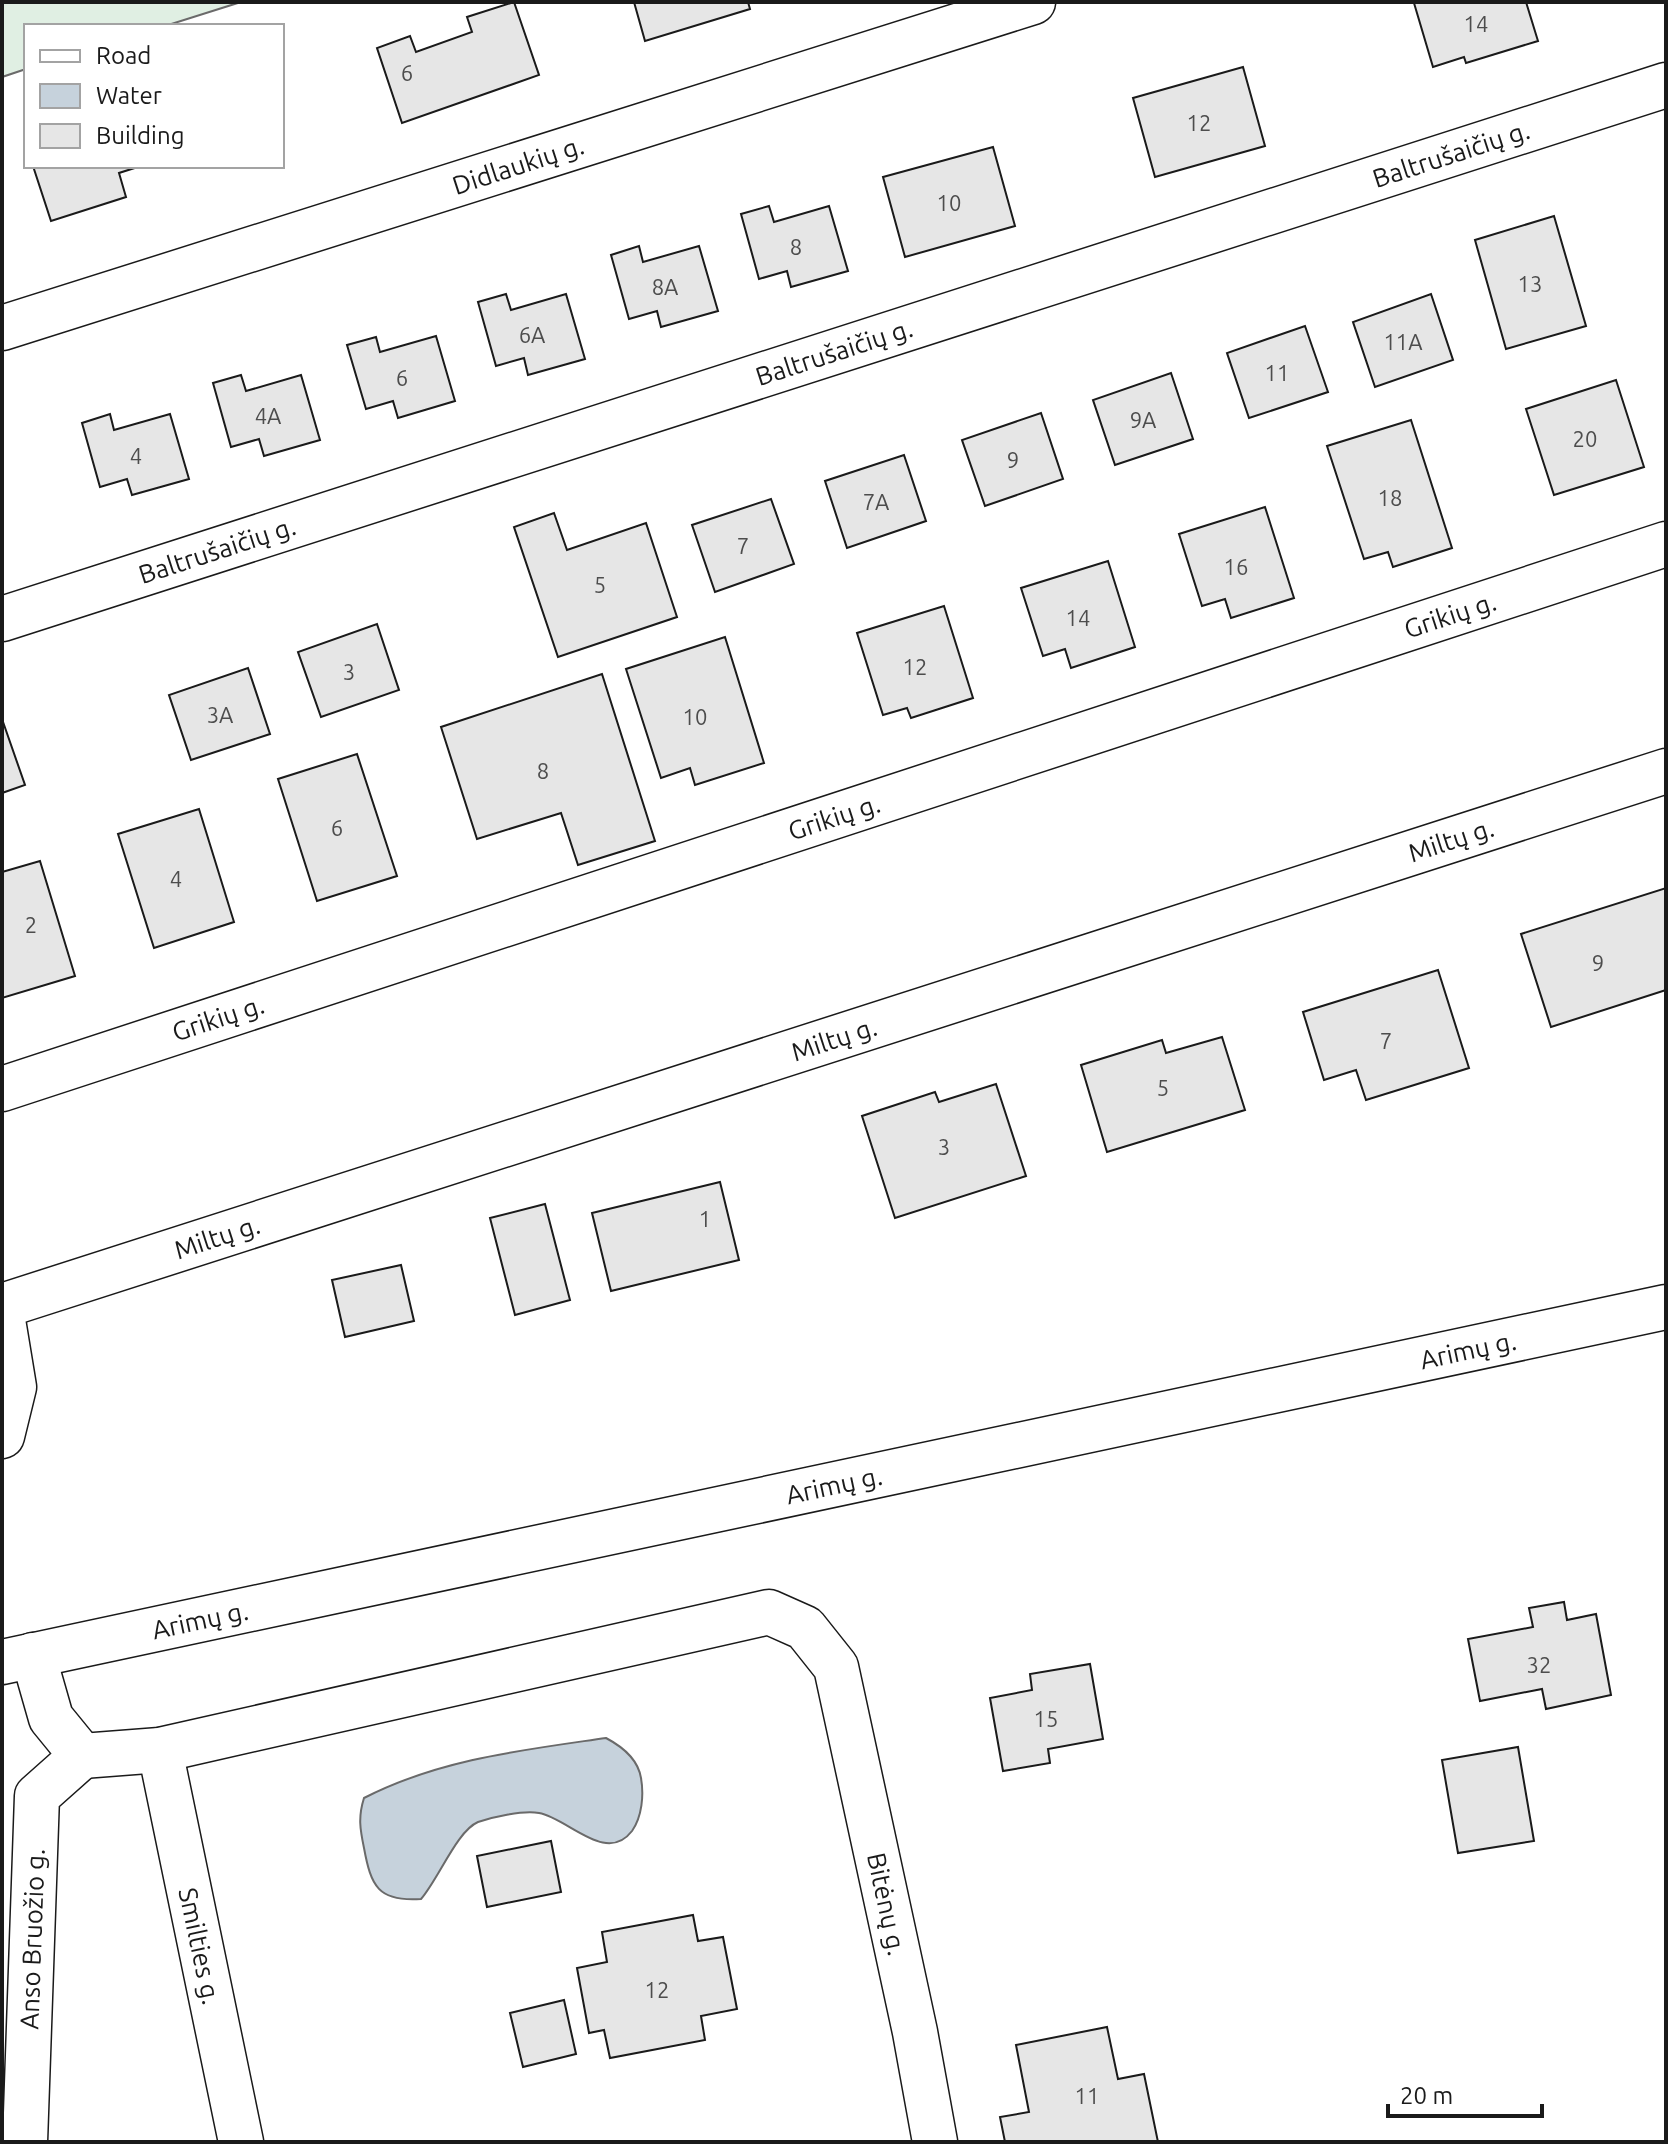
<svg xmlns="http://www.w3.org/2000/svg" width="1668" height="2144" font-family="Ubuntu,sans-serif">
	<rect width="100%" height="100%" fill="#fff"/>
	<path fill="#e0efe3" stroke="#6a6a6a" stroke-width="2" d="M 2,2 L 241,2 L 165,26 L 26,26 L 26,69 L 2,77 Z"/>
	<path fill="#c6d2dc" stroke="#6a6a6a" stroke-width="2" d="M 606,1738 C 623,1747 638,1759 641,1778 C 644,1795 642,1817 632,1831 C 606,1865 568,1818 539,1813 C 523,1810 493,1817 478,1822 C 457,1831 439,1878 421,1899 C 378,1902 371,1886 364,1848 C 360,1829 358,1817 364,1798 C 440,1759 523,1750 606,1738 Z"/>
	<g fill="#e6e6e6" stroke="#1a1a1a" stroke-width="2">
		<path d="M 514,2 L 539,75 L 402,123 L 377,48 L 410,36 L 416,52 L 472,32 L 467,17 Z"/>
		<path d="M 634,2 L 748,2 L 750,9 L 645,41 Z"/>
		<path d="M 1447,2 L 1526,2 L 1538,41 L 1466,63 L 1464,57 L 1433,67 L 1414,3 Z"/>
		<path d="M 1243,67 L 1265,146 L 1155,177 L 1133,98 Z"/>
		<path d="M 993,147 L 1015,226 L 905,257 L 883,177 Z"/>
		<path d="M 33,166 L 141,166 L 119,173 L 126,197 L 51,221 Z"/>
		<path d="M 769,206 L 774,222 L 829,206 L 848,271 L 791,287 L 787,271 L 759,279 L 741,214 Z"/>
		<path d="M 1554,216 L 1586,326 L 1506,349 L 1475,240 Z"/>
		<path d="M 639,246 L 643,262 L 699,246 L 718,311 L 661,327 L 657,311 L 629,319 L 611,255 Z"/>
		<path d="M 506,294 L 511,310 L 566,294 L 585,359 L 528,375 L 524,358 L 496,366 L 478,302 Z"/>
		<path d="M 1431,294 L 1453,360 L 1375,387 L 1353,322 Z"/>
		<path d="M 1305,326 L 1328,392 L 1249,418 L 1227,353 Z"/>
		<path d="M 436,336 L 455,401 L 398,418 L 393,401 L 366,409 L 347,345 L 376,337 L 380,352 Z"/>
		<path d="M 1171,373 L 1193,439 L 1115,465 L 1093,400 Z"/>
		<path d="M 241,375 L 246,391 L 301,375 L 320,440 L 264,456 L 259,439 L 231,447 L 213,383 Z"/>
		<path d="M 1616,380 L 1644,467 L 1554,495 L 1526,409 Z"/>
		<path d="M 1041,413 L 1063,479 L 985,506 L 962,440 Z"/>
		<path d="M 110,414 L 114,430 L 170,414 L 189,479 L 132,495 L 127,479 L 100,487 L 82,423 Z"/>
		<path d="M 1411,420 L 1452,548 L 1393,567 L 1388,552 L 1364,559 L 1327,446 Z"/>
		<path d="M 904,455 L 926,521 L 847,548 L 825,481 Z"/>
		<path d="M 771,499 L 794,564 L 715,592 L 692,525 Z"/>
		<path d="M 1265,507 L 1294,598 L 1231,618 L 1225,599 L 1202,606 L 1179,534 Z"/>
		<path d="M 554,513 L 567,550 L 646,523 L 677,617 L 558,657 L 514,527 Z"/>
		<path d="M 1108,561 L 1135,647 L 1071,668 L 1065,649 L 1043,656 L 1021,588 Z"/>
		<path d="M 944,606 L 973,698 L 911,718 L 907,708 L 883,715 L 857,633 Z"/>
		<path d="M 377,624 L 399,690 L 321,717 L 298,652 Z"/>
		<path d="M 725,637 L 764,763 L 695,785 L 690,768 L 661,778 L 626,669 Z"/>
		<path d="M 248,668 L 270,734 L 191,760 L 169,695 Z"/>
		<path d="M 602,674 L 655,841 L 578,865 L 561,813 L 477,839 L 441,727 Z"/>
		<path d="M 2,719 L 25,785 L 2,793 Z"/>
		<path d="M 357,754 L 397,876 L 317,901 L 278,779 Z"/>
		<path d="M 199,809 L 234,922 L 154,948 L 118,834 Z"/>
		<path d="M 40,861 L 75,976 L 2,998 L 2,872 Z"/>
		<path d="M 1666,888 L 1666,990 L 1551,1027 L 1521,934 Z"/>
		<path d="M 1438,970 L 1469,1068 L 1366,1100 L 1356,1070 L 1324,1080 L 1303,1012 Z"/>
		<path d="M 1222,1037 L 1245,1110 L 1107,1152 L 1081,1065 L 1162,1040 L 1166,1053 Z"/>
		<path d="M 996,1084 L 1026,1176 L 895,1218 L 862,1116 L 935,1092 L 939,1102 Z"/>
		<path d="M 720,1182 L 739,1260 L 611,1291 L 592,1213 Z"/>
		<path d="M 545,1204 L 570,1300 L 515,1315 L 490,1218 Z"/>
		<path d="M 401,1265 L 414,1321 L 345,1337 L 332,1280 Z"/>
		<path d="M 1564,1602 L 1567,1620 L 1596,1614 L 1611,1695 L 1546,1709 L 1542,1689 L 1480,1701 L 1468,1639 L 1533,1627 L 1529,1608 Z"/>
		<path d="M 1090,1664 L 1103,1739 L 1048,1749 L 1050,1763 L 1003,1771 L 990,1698 L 1032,1690 L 1030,1674 Z"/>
		<path d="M 1518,1747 L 1534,1841 L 1458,1853 L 1442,1760 Z"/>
		<path d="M 551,1841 L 561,1892 L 487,1907 L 477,1856 Z"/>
		<path d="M 693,1915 L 698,1941 L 723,1937 L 737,2009 L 701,2016 L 705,2040 L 610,2058 L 604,2030 L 589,2033 L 577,1968 L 607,1962 L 602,1932 Z"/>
		<path d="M 564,2000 L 576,2054 L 523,2067 L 510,2013 Z"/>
		<path d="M 1107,2027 L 1118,2079 L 1144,2074 L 1158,2142 L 1005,2142 L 1000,2117 L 1029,2112 L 1016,2045 Z"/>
	</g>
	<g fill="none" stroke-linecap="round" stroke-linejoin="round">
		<g stroke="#1a1a1a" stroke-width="47">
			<g id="street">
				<path d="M 2,328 L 1033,2"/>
				<path d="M 2,619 L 1666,85"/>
				<path d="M 2,1089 L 1666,544"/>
				<path d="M 2,1306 L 1666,771"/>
				<path d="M 2,1314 L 14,1387 L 2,1436"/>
				<path d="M 33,1655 L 51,1718 L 82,1756 L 160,1750 L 769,1612 L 805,1628 L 836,1667 L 915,2032 L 935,2142"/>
				<path d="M 160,1750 L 241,2142"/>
				<path d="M 25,2142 L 37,1796 L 82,1756"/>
			</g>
		</g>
		<g stroke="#1a1a1a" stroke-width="47">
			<path id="secondary" d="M 2,1662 L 1666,1307"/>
		</g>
		<use href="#street" stroke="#fff" stroke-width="44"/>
		<use href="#secondary" stroke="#fff" stroke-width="44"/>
	</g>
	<g text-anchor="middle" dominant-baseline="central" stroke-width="6" stroke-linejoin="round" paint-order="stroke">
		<g font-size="22" fill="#4d4d4d">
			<text x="1476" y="23">14</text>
			<text x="407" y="72">6</text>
			<text x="1199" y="122">12</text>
			<text x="949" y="202">10</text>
			<text x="796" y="246">8</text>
			<text x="1530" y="283">13</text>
			<text x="665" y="286">8A</text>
			<text x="532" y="334">6A</text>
			<text x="1403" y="341">11A</text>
			<text x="1277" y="372">11</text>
			<text x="402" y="377">6</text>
			<text x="268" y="415">4A</text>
			<text x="1143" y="419">9A</text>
			<text x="1585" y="438">20</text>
			<text x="136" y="455">4</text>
			<text x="1013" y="459">9</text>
			<text x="1390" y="497">18</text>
			<text x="876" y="501">7A</text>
			<text x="743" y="545">7</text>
			<text x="1236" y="566">16</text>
			<text x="600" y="584">5</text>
			<text x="1078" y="617">14</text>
			<text x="915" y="666">12</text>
			<text x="349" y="671">3</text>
			<text x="220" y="714">3A</text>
			<text x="695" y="716">10</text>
			<text x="543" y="770">8</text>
			<text x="337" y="827">6</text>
			<text x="176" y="878">4</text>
			<text x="31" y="924">2</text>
			<text x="1598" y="962">9</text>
			<text x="1386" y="1040">7</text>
			<text x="1163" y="1087">5</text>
			<text x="944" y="1146">3</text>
			<text x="705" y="1218">1</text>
			<text x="1539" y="1664">32</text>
			<text x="1046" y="1718">15</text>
			<text x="657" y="1989">12</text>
			<text x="1087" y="2095">11</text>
		</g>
		<g font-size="26" fill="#1a1a1a" stroke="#fff">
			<text transform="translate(1451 154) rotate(-18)">Baltrušaičių g.</text>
			<text transform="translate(518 165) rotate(-18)">Didlaukių g.</text>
			<text transform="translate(834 352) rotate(-18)">Baltrušaičių g.</text>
			<text transform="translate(217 550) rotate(-18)">Baltrušaičių g.</text>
			<text transform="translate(1450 615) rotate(-18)">Grikių g.</text>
			<text transform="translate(834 817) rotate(-18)">Grikių g.</text>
			<text transform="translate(1451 840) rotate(-18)">Miltų g.</text>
			<text transform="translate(218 1018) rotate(-18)">Grikių g.</text>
			<text transform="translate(834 1039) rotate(-18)">Miltų g.</text>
			<text transform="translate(217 1237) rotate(-18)">Miltų g.</text>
			<text transform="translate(1468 1350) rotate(-12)">Arimų g.</text>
			<text transform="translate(834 1485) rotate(-12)">Arimų g.</text>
			<text transform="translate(200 1620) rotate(-12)">Arimų g.</text>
			<text transform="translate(887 1904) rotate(78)">Bitėnų g.</text>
			<text transform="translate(32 1939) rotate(-88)">Anso Bruožio g.</text>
			<text transform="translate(200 1946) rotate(78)">Smilties g.</text>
		</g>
	</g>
	<rect width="1668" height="2144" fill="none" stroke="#1a1a1a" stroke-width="8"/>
	<rect x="24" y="24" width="260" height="144" fill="#ffffff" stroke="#a3a3a3" stroke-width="2"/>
	<rect x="40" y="50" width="40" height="12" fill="#ffffff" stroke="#a3a3a3" stroke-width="2"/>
	<text x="96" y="64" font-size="24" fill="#1a1a1a">Road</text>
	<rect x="40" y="84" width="40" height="24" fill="#c6d2dc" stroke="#a3a3a3" stroke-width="2"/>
	<text x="96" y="104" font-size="24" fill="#1a1a1a">Water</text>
	<rect x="40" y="124" width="40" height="24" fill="#e6e6e6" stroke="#a3a3a3" stroke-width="2"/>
	<text x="96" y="144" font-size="24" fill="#1a1a1a">Building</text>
	<path d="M1388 2104v12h154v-12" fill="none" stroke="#1a1a1a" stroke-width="4"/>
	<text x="1400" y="2104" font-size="24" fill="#1a1a1a" stroke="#ffffff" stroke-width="6" paint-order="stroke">20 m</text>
</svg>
